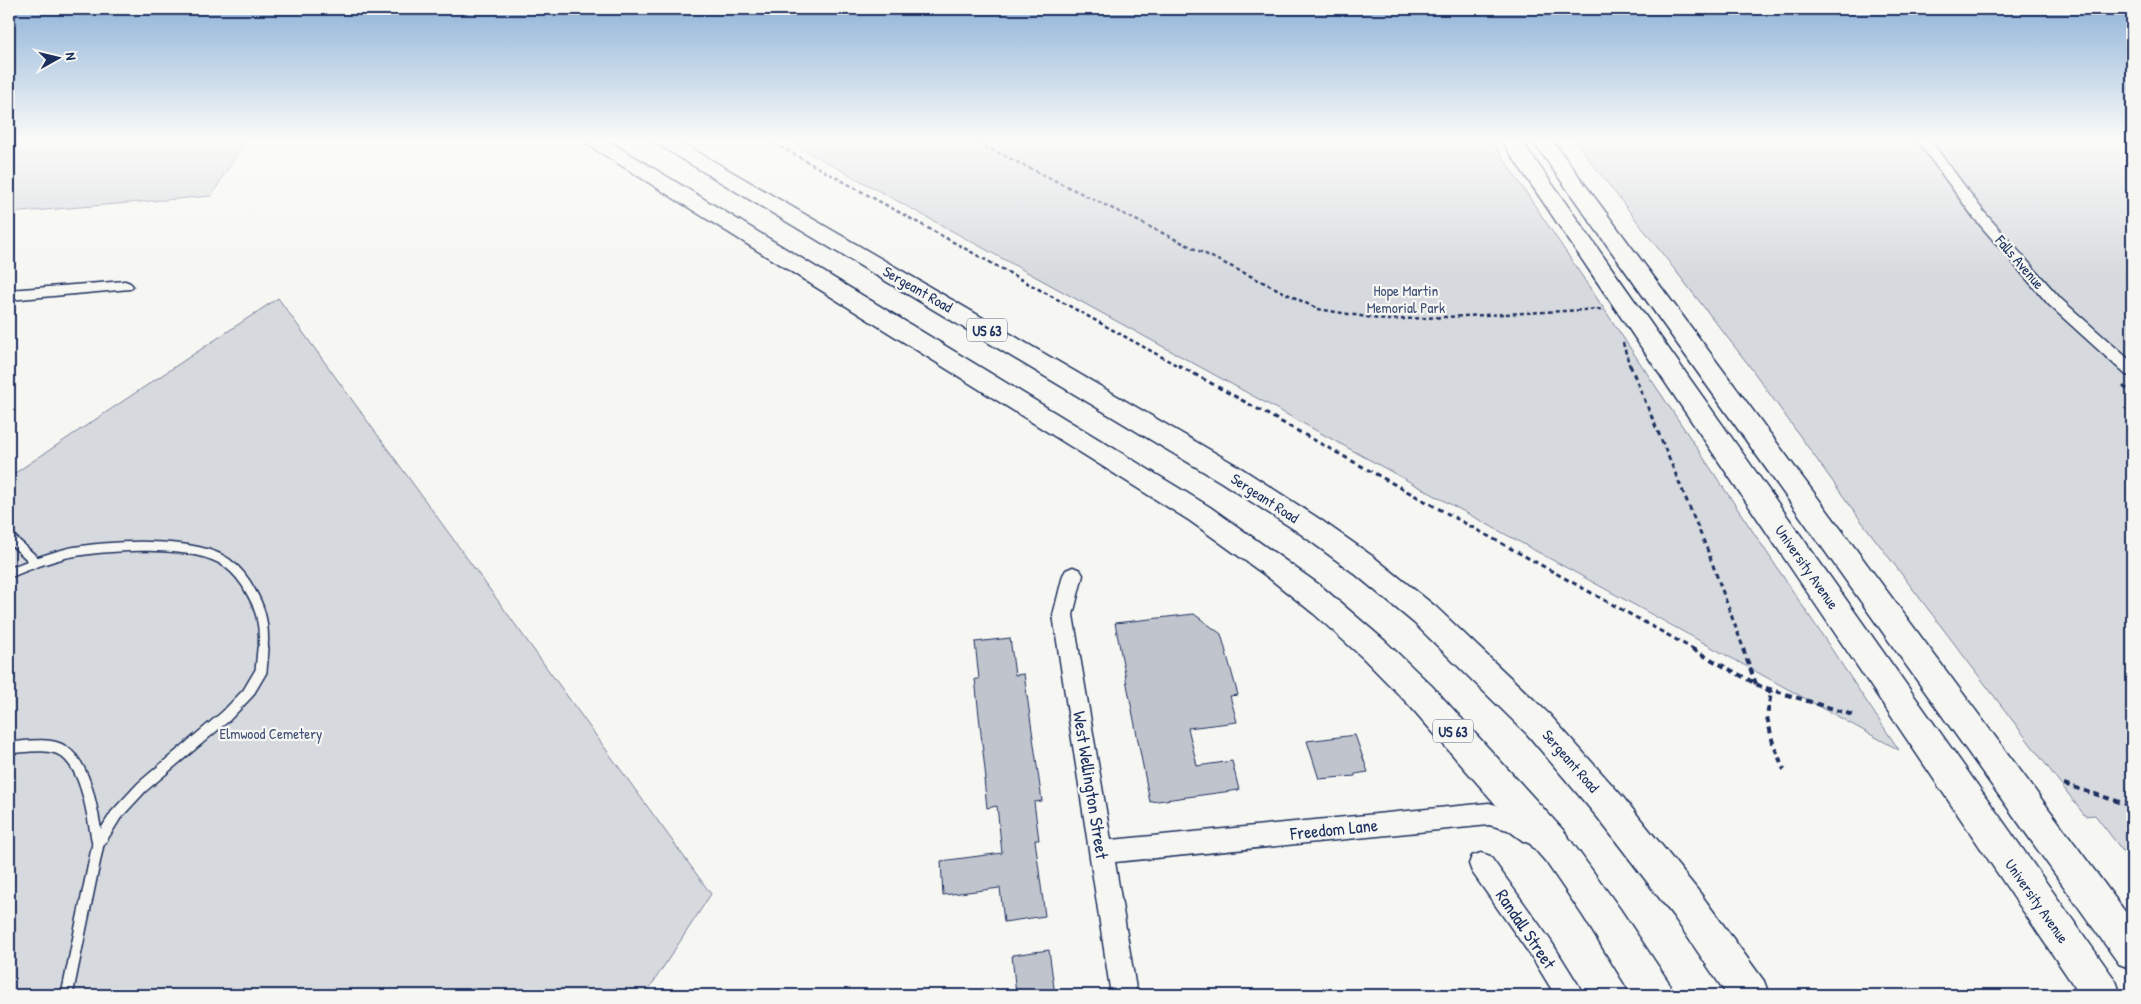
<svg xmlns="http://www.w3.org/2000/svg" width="2141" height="1004" font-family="'Patrick Hand',sans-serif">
	<rect width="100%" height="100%" fill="#f6f6f2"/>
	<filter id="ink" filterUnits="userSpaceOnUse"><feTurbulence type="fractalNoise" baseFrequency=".02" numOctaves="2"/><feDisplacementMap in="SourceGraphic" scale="10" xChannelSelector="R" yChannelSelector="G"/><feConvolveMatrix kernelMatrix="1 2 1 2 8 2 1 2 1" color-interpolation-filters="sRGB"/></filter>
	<g filter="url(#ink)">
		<g fill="#d6d9dd" stroke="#78849e">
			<path d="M 9,140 L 246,140 L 211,196 L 9,213 Z"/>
			<path d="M 786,140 L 1491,140 L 1899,750 Z"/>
			<path d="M 1574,140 L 2132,140 L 2132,863 L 2095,815 L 2085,816 L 1859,518 L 1748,364 Z"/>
			<path d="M 278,298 L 711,894 L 645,995 L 9,995 L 9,477 Z"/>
		</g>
		<g fill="#c0c4cd" stroke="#1b2f5e">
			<path d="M 1194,614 L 1221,634 L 1238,695 L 1230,696 L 1237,722 L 1188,728 L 1196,761 L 1197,766 L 1232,761 L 1239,790 L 1150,802 L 1115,623 Z"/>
			<path d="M 1010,638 L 1015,675 L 1024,674 L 1042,801 L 1034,802 L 1039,840 L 1035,840 L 1045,916 L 1004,922 L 1000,888 L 943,895 L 941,861 L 1002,853 L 997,806 L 987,808 L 984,779 L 986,779 L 975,679 L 979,679 L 975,642 Z"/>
			<path d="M 1355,735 L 1368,772 L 1355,774 L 1355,776 L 1319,779 L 1307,741 Z"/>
			<path d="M 1049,950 L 1055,995 L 1016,995 L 1012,955 Z"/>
		</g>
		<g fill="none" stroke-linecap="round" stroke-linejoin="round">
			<g stroke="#1b2f5e" stroke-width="12">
				<g id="service-far1">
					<path d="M 9,537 L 36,562"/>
					<path d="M 9,573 C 28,565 47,558 67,553 C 104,545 196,540 227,563 C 238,571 245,580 251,592 C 262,610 265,629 263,650"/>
				</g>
			</g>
			<g stroke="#1b2f5e" stroke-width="14">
				<g id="service">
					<path d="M 9,748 C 24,747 50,742 63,751 C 88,767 93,818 98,844"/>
					<path d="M 67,995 L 98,844 L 116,815 L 142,787 L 226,716 L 248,693 L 261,671 L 263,649"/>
				</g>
			</g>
			<g stroke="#1b2f5e" stroke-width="3">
				<g id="minor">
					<path d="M 1917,140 L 1930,140 L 1984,212 L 2061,299 L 2132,362 L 2132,376 L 2126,375 L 2049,305 L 1974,218 Z"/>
					<path d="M 125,281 L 130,283 L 133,286 L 130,289 L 9,300 L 9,290 Z"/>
					<path d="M 1073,567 L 1080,570 L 1083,575 L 1073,615 L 1111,840 L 1489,803 C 1508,809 1534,813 1543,833 L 1539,841 L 1531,844 L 1523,841 L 1508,830 L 1489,825 L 1115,862 L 1137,995 L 1111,995 L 1053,615 L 1063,575 L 1066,570 Z"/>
					<path d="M 1481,853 L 1490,856 L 1551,941 L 1579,986 L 1583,995 L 1555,995 L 1533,959 L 1472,872 L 1469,864 L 1472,856 Z"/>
				</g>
			</g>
			<g stroke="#1b2f5e" stroke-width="3">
				<g id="primary">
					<path d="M 584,140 L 607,140 L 1210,507 L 1321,586 L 1385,641 L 1432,686 L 1564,831 L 1620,909 L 1668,981 L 1673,995 L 1632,995 L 1583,916 L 1546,862 L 1409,705 L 1363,658 L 1314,614 L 1269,578 L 1190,521 L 587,144 Z"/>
					<path d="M 654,140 L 677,140 L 1241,468 L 1318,518 L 1375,558 L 1436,607 L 1549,714 L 1622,796 L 1700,893 L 1764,981 L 1769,995 L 1727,995 L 1674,917 L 1598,818 L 1527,734 L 1414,623 L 1355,574 L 1298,532 L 1221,482 L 657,144 Z"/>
					<path d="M 1501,140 L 1521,140 L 2116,981 L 2121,995 L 2080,995 Z"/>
					<path d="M 1532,140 L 1552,140 L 2132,921 L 2132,969 L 2119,964 Z"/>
				</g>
			</g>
			<g stroke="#1b2f5e" stroke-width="2.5" stroke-dasharray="4 3" stroke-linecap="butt">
				<path d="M 768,140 L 1180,367"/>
				<path d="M 972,140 L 1318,309 L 1385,320 L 1604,309"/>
				<path d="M 1623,343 L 1630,367"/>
			</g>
			<g stroke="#1b2f5e" stroke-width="3" stroke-dasharray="5 4" stroke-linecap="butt">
				<path d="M 1178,365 L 1695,650"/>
				<path d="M 1630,365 L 1707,549 L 1744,650"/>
				<path d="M 2123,386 L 2132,394"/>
			</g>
			<g stroke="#1b2f5e" stroke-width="4" stroke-dasharray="6 4.5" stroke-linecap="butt">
				<path d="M 1692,649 L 1771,692 L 1767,717 L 1773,743 L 1784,770"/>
				<path d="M 1743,649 L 1756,684"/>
				<path d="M 1766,688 L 1856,716"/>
				<path d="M 2064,784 L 2132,806"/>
			</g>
			<use href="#service-far1" stroke="#f6f6f2" stroke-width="9"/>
			<use href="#service" stroke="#f6f6f2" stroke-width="11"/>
			<use href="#minor" fill="#f6f6f2" fill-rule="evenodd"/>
			<use href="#primary" fill="#f6f6f2" fill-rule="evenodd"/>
		</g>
	</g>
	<linearGradient id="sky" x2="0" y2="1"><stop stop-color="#8fb3d8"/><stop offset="0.5" stop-color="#fbfbf9"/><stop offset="1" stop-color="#fbfbf9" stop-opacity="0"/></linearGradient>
	<rect width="2141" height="280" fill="url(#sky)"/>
	<g text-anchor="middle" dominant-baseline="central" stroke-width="4.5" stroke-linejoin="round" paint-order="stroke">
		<g fill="#f6f6f2" stroke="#5d6b8a" stroke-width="1">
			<rect x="967" y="318.5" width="40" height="23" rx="4"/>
			<rect x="1433" y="719.5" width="40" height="23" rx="4"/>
		</g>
		<g font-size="14" font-weight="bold" fill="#1b2f5e">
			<text x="987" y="330">US 63</text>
			<text x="1453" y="731">US 63</text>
		</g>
		<g font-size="15" fill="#1b2f5e" stroke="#f6f6f2">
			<text transform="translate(2020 262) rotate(49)">Falls Avenue</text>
			<text transform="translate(918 289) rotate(30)">Sergeant Road</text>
			<text transform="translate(1265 498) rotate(33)">Sergeant Road</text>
			<text transform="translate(1807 567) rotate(55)">University Avenue</text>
			<text transform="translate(1571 761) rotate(49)">Sergeant Road</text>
			<text transform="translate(2037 901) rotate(55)">University Avenue</text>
		</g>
		<g font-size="15" fill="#405177" stroke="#f6f6f2">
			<text x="1406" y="290">Hope Martin<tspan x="1406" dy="17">Memorial Park</tspan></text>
			<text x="271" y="733">Elmwood Cemetery</text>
		</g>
		<g font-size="18" fill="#1b2f5e" stroke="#f6f6f2">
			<text transform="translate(1091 785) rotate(81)">West Wellington Street</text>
			<text transform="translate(1334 829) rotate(-6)">Freedom Lane</text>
			<text transform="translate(1526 929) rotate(56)">Randall Street</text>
		</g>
	</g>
	<rect width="2141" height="1004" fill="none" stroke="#f6f6f2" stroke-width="30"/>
	<rect x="15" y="15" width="2111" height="974" fill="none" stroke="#1b2f5e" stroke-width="2" filter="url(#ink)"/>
	<g transform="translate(58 58) rotate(82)" stroke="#f6f6f2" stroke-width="4" paint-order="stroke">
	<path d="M0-4L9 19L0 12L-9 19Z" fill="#1b2f5e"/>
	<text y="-8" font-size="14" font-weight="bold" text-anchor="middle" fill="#1b2f5e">N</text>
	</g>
</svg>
